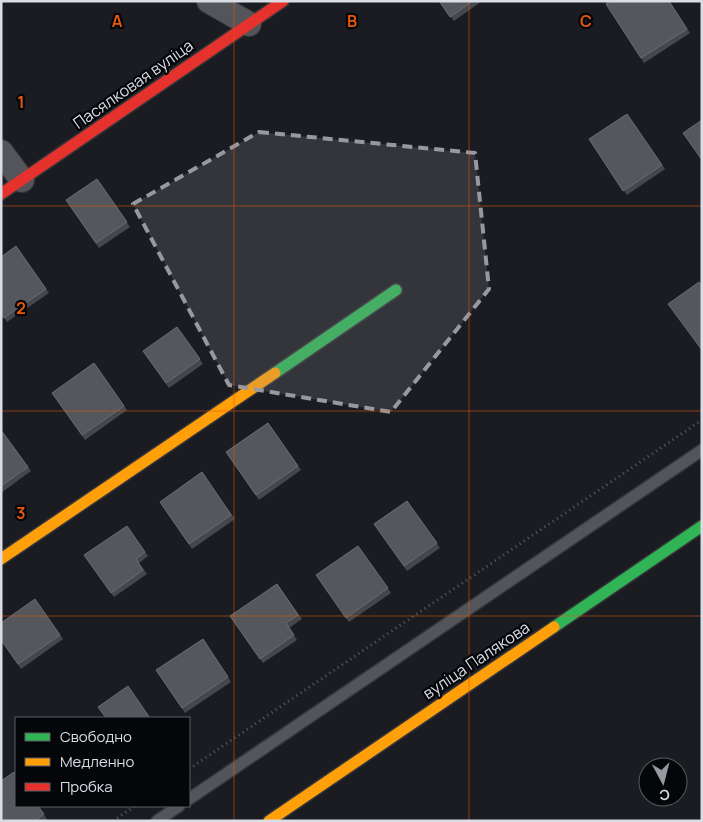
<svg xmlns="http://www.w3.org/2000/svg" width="703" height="822" font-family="Manrope,sans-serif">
	<rect width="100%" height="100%" fill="#1b1c22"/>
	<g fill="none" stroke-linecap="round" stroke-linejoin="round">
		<g stroke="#35363a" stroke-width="14">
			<g id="lane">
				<path d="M 189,799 L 702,450"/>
				<path d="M 157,821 L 179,806"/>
			</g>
		</g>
		<g stroke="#35363a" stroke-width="26">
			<g id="street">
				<path d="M 209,1 L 249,24"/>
				<path d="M 1,152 L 22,180"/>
			</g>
		</g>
		<g stroke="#35363a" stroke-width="14">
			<g id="fast">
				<path d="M 275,373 L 396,290"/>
				<path d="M 554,627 L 702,526"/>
			</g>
		</g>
		<g stroke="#35363a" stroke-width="14">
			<g id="slow">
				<path d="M 1,559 L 275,373"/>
				<path d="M 269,821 L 554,627"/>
			</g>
		</g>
		<g stroke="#35363a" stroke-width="14">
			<path id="jam" d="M 1,194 L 283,1"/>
		</g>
		<g stroke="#5c5d61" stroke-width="3" stroke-dasharray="1 4" stroke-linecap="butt">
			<path d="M 189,769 L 702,420"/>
			<path d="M 113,821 L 135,806"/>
		</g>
		<use href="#lane" stroke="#54555a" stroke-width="11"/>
		<use href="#street" stroke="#54555a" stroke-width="24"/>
		<use href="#fast" stroke="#30b455" stroke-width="11"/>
		<use href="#slow" stroke="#ff9f0a" stroke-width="11"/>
		<use href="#jam" stroke="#e5322d" stroke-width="11"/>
	</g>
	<g fill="#46474c">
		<path d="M 439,1 L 482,1 L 454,21 Z"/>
		<path d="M 669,1 L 690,33 L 644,63 L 606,4 Z"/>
		<path d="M 627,114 L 665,169 L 627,195 L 589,139 Z"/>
		<path d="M 97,179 L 130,227 L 99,248 L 66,200 Z"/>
		<path d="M 16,246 L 49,293 L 7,322 L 1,314 Z"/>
		<path d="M 177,327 L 203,364 L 169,388 L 143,351 Z"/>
		<path d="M 94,363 L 127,410 L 85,440 L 52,393 Z"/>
		<path d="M 268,423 L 301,470 L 259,500 L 226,452 Z"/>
		<path d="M 1,430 L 31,471 L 1,493 Z"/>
		<path d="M 202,472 L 235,519 L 192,549 L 160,502 Z"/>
		<path d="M 407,501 L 440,548 L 407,571 L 374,524 Z"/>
		<path d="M 127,526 L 148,556 L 139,563 L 147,574 L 114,597 L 84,555 Z"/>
		<path d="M 358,546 L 391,593 L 349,622 L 316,575 Z"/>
		<path d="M 277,584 L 302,619 L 289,628 L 297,640 L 263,663 L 230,616 Z"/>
		<path d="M 35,599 L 63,639 L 21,669 L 1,640 Z"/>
		<path d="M 203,639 L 231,682 L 185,713 L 156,670 Z"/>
		<path d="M 38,806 L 47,819 L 45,821 L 1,821 Z"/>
	</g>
	<g fill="#56575d" stroke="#6b6c72">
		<path d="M 439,1 L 473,1 L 450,17 Z"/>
		<path d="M 609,1 L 669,1 L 687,29 L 641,58 L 606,4 Z"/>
		<path d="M 627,114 L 662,165 L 623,191 L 589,139 Z"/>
		<path d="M 702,120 L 702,160 L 683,133 Z"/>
		<path d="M 97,179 L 127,222 L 96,243 L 66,200 Z"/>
		<path d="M 16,246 L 46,289 L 4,318 L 1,314 L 1,257 Z"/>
		<path d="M 699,282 L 702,286 L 702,350 L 668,304 Z"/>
		<path d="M 177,327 L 200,359 L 166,383 L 143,351 Z"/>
		<path d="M 94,363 L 124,406 L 82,435 L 52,393 Z"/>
		<path d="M 268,423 L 298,466 L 256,495 L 226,452 Z"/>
		<path d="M 1,430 L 28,467 L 1,486 Z"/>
		<path d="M 202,472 L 231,515 L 189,544 L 160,502 Z"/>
		<path d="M 407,501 L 437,543 L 404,566 L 374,524 Z"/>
		<path d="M 127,526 L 145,552 L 136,559 L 143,570 L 111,593 L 84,555 Z"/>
		<path d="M 358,546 L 388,588 L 346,618 L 316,575 Z"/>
		<path d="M 277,584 L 298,615 L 286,623 L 294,635 L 260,659 L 230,616 Z"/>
		<path d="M 35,599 L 60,635 L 18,664 L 1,640 L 1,623 Z"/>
		<path d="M 203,639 L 228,677 L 182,708 L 156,670 Z"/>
		<path d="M 128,686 L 150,718 L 106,718 L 98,707 Z"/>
		<path d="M 14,772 L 16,775 L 16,806 L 38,806 L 44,814 L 35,821 L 1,821 L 1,781 Z"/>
	</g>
	<path fill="#9899a0" fill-opacity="0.2" stroke="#9899a0" stroke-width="4" stroke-dasharray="10 6" stroke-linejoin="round" d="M 259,132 L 475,153 L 489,289 L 391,412 L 229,385 L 133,204 Z"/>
	<path fill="none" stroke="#e8590c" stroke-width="1" stroke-opacity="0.55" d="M 234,1 L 234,821M 469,1 L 469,821M 1,206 L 702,206M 1,411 L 702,411M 1,616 L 702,616"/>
	<g text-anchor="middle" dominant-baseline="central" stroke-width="4.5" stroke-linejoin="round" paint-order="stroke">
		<g font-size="16" fill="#dbdde4" stroke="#05060a">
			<text transform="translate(133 84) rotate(-35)">Пасялковая вуліца</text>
			<text transform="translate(476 660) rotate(-34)">вуліца Палякова</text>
		</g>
	</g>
	<g font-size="16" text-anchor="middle" font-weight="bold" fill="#e8590c" stroke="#05060a" stroke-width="4.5" stroke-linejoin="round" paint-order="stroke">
		<text x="117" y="27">A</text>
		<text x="352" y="27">B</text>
		<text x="586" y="27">C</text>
		<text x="21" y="108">1</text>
		<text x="21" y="314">2</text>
		<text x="21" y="519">3</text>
	</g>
	<rect width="703" height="822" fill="none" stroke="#dbdde4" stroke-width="5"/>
	<rect x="15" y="717" width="175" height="90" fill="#05060a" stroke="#5b5c61"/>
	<rect x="25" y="733" width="25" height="8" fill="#30b455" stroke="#5b5c61"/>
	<text x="60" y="742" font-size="15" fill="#dbdde4">Свободно</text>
	<rect x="25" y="758" width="25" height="8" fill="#ff9f0a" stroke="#5b5c61"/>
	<text x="60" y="767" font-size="15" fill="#dbdde4">Медленно</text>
	<rect x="25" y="783" width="25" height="8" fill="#e5322d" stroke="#5b5c61"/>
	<text x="60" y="792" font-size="15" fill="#dbdde4">Пробка</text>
	<g transform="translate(663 782) rotate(173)"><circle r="24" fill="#05060a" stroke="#5b5c61"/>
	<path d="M0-4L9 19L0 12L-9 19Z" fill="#9899a0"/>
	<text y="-8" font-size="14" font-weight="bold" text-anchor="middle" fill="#dbdde4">С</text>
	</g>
</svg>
